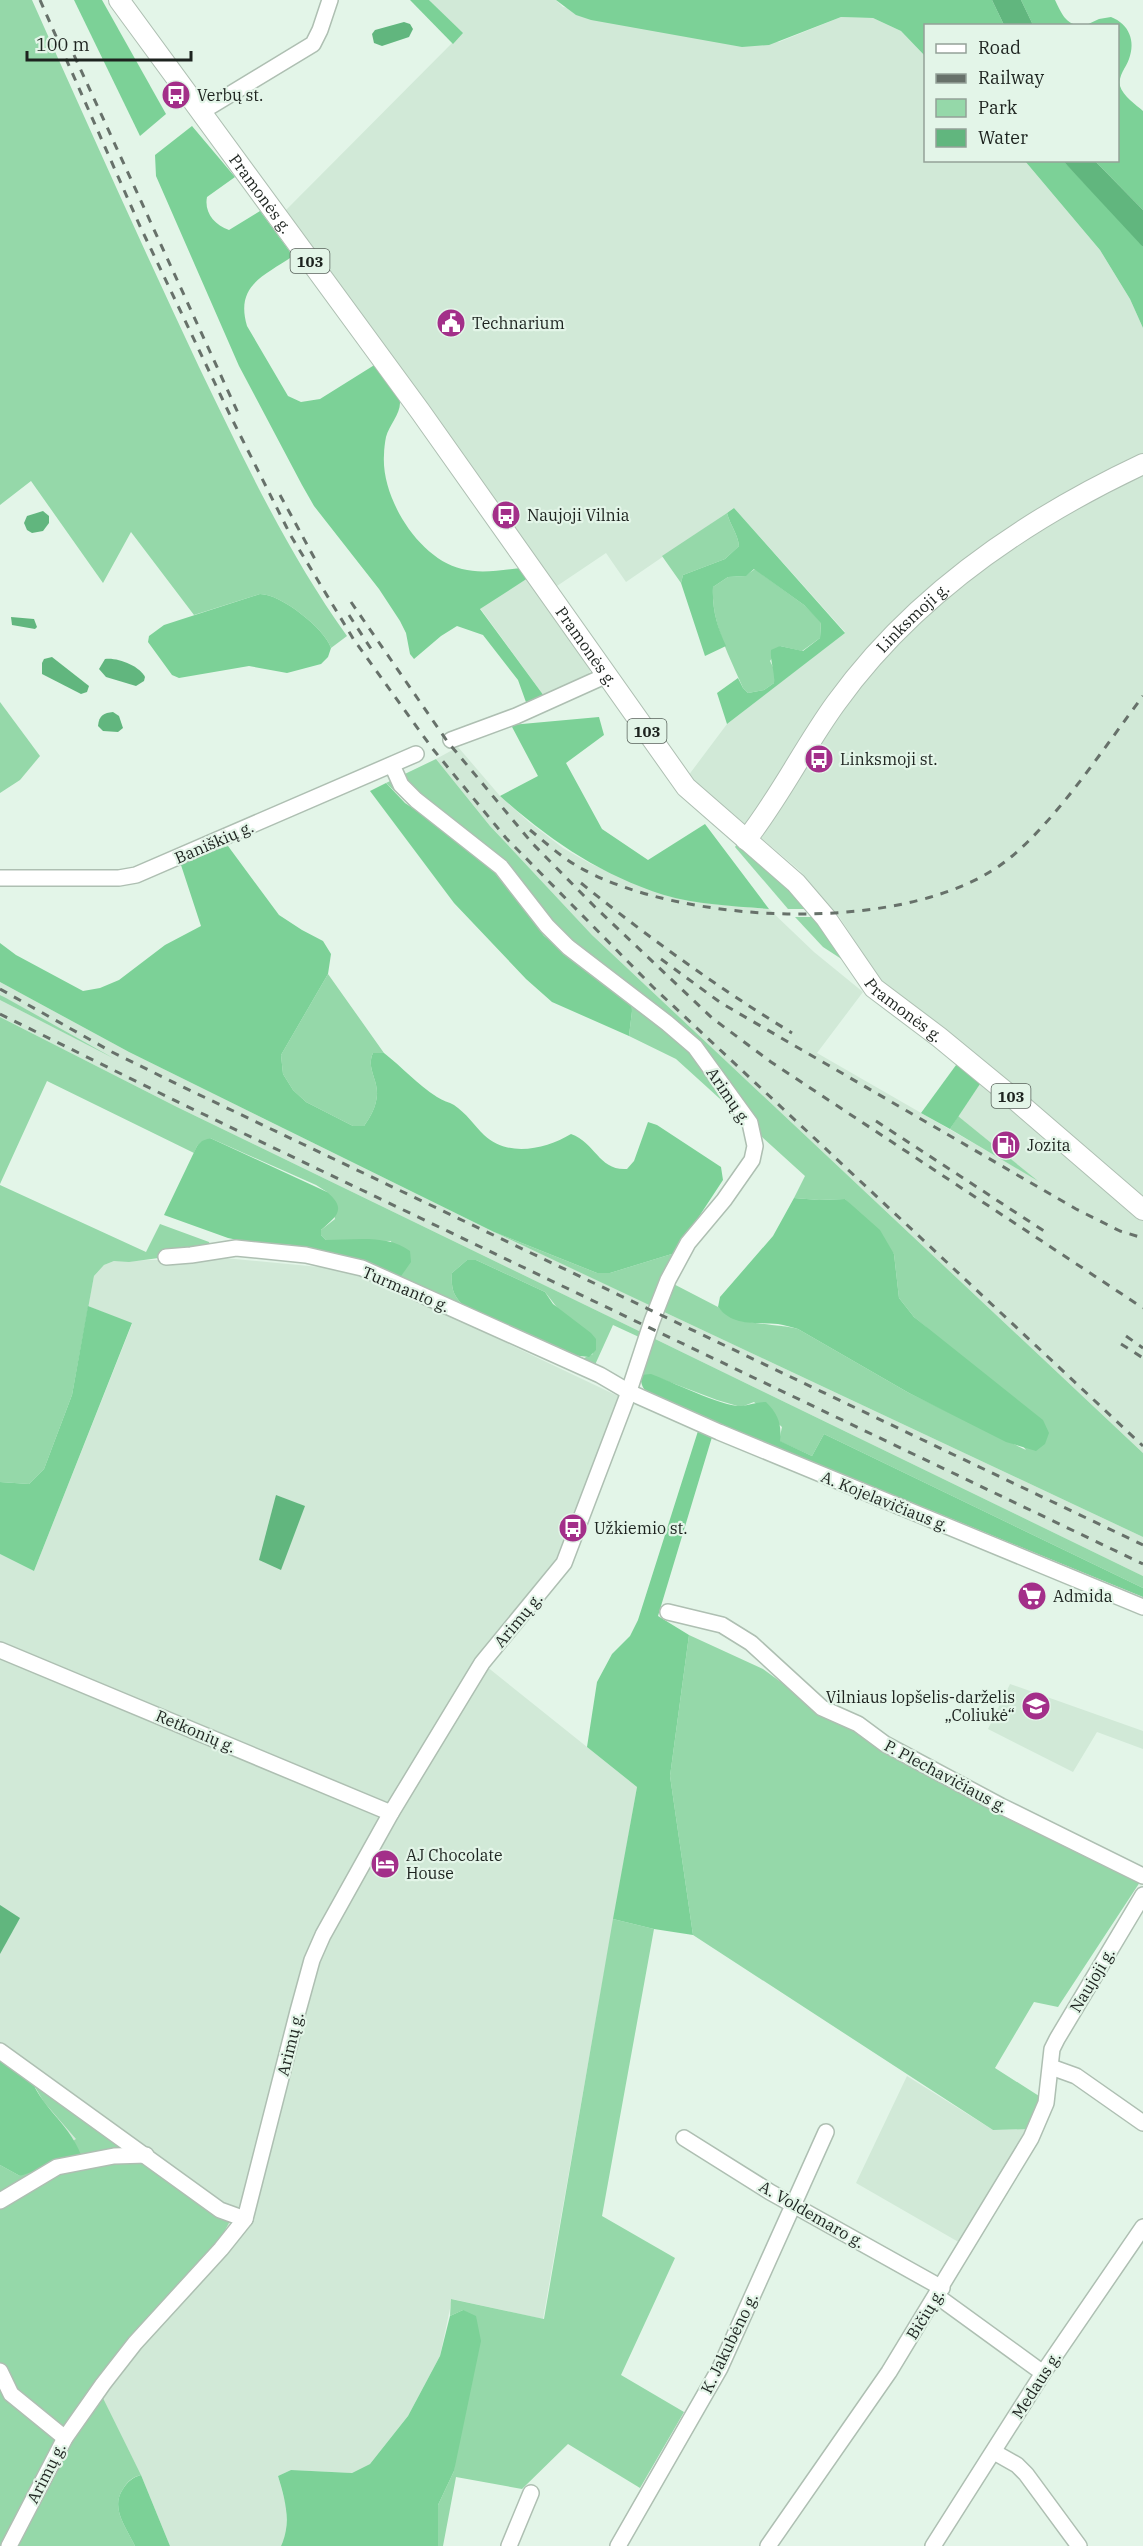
<svg xmlns="http://www.w3.org/2000/svg" width="1143" height="2546" font-family="'IBM Plex Serif',serif">
	<rect width="100%" height="100%" fill="#e3f5e8"/>
	<g fill="#d1e9d7">
		<path d="M 429,0 L 556,0 L 563,7 L 779,42 L 841,17 L 873,18 L 901,31 L 925,56 L 926,160 L 1025,161 L 1100,250 L 1130,299 L 1143,328 L 1143,1198 L 882,983 L 840,918 L 800,871 L 688,776 L 727,724 L 845,632 L 734,508 L 626,582 L 606,553 L 554,588 L 282,214 L 462,33 Z"/>
		<path d="M 528,578 L 592,666 L 587,679 L 544,696 L 480,608 Z"/>
		<path d="M 458,747 L 500,796 L 529,822 L 563,848 L 591,864 L 665,895 L 713,904 L 769,909 L 814,952 L 863,992 L 817,1053 L 1034,1178 L 958,1116 L 982,1081 L 1143,1217 L 1143,1453 L 592,935 L 490,826 L 436,759 Z"/>
		<path d="M 0,982 L 129,1052 L 494,1232 L 651,1305 L 641,1332 L 177,1107 L 0,1017 L 0,1000 L 94,1048 L 0,995 Z"/>
		<path d="M 224,1258 L 330,1268 L 364,1275 L 620,1397 L 559,1558 L 476,1658 L 637,1787 L 543,2319 L 452,2299 L 440,2356 L 408,2416 L 370,2464 L 352,2473 L 291,2470 L 278,2476 L 286,2505 L 286,2535 L 281,2546 L 170,2546 L 141,2475 L 95,2384 L 131,2335 L 28,2065 L 0,2042 L 0,1554 L 34,1571 L 132,1324 L 88,1306 L 94,1276 L 104,1265 L 114,1261 Z"/>
		<path d="M 662,1311 L 1143,1537 L 1143,1576 L 651,1337 Z"/>
		<path d="M 1010,1684 L 1143,1731 L 1143,1749 L 1097,1732 L 1073,1772 L 988,1729 Z"/>
		<path d="M 907,2076 L 993,2130 L 1032,2129 L 962,2244 L 856,2183 Z"/>
	</g>
	<g fill="#95d8a9">
		<path d="M 0,0 L 32,0 C 87,123 142,246 199,367 C 244,460 287,552 347,636 L 331,648 C 325,629 281,594 260,594 L 194,615 L 131,532 L 103,583 L 31,481 L 0,505 Z"/>
		<path d="M 727,513 C 730,525 738,534 739,546 L 725,559 L 683,575 L 681,583 L 662,556 Z"/>
		<path d="M 755,569 L 804,605 L 821,622 L 820,638 L 802,651 L 780,646 L 770,661 L 775,671 L 774,683 L 764,690 L 748,693 L 743,688 C 729,655 711,623 713,587 L 728,577 L 745,576 Z"/>
		<path d="M 0,702 L 40,756 L 20,780 L 0,793 Z"/>
		<path d="M 436,759 L 490,826 L 592,935 L 1143,1453 L 1143,1537 L 494,1232 L 597,1273 L 610,1273 L 675,1253 L 662,1278 L 718,1307 C 733,1326 775,1323 798,1329 L 909,1393 L 1026,1450 L 926,1327 L 914,1317 L 899,1298 L 894,1254 L 845,1199 L 819,1200 L 794,1198 L 805,1176 L 676,1059 L 629,1036 L 632,1011 L 544,936 L 532,921 L 386,783 Z"/>
		<path d="M 738,842 L 812,909 L 788,909 L 735,847 Z"/>
		<path d="M 795,917 L 817,917 L 843,960 L 823,947 Z"/>
		<path d="M 328,974 L 384,1053 L 373,1053 C 366,1068 378,1079 377,1095 C 376,1107 371,1116 364,1126 L 353,1126 L 306,1102 L 293,1090 L 283,1074 L 281,1055 Z"/>
		<path d="M 0,995 L 6,998 L 115,1059 L 0,1000 Z"/>
		<path d="M 0,1017 L 177,1107 L 641,1332 L 639,1337 L 613,1325 L 594,1367 L 571,1355 L 584,1358 L 593,1354 L 545,1292 L 476,1260 L 467,1260 L 452,1273 C 451,1289 453,1296 465,1307 L 399,1279 L 391,1241 L 326,1240 L 321,1235 L 321,1230 L 335,1219 L 327,1192 L 316,1185 L 210,1138 L 197,1146 L 194,1153 L 47,1081 L 0,1184 Z"/>
		<path d="M 958,1116 L 1038,1181 L 950,1129 Z"/>
		<path d="M 0,1185 L 146,1252 L 160,1224 L 209,1242 L 210,1245 L 166,1257 L 129,1262 L 114,1261 L 104,1265 L 94,1276 L 72,1395 L 44,1469 L 29,1484 L 0,1482 Z"/>
		<path d="M 651,1337 L 1143,1576 L 1143,1588 L 824,1434 L 812,1456 L 779,1441 L 782,1427 L 754,1402 L 741,1407 L 717,1400 L 651,1375 L 641,1375 Z"/>
		<path d="M 689,1635 L 763,1669 L 826,1715 L 1140,1882 L 1058,2007 L 1034,2002 L 995,2068 L 1039,2096 L 1038,2111 L 1032,2129 L 993,2130 L 693,1935 L 670,1776 Z"/>
		<path d="M 613,1919 L 654,1929 L 602,2216 L 675,2258 L 621,2375 L 684,2412 L 640,2488 L 568,2444 L 522,2489 L 456,2477 L 443,2546 L 438,2546 L 438,2505 L 454,2471 L 463,2310 L 450,2316 L 451,2299 L 544,2319 Z"/>
		<path d="M 30,2079 L 230,2221 L 217,2245 L 131,2335 L 96,2384 L 141,2475 C 132,2477 127,2482 123,2489 C 110,2508 126,2527 135,2546 L 0,2546 L 0,2165 L 20,2176 L 76,2139 L 44,2102 Z"/>
	</g>
	<g fill="#7cd197">
		<path d="M 74,0 L 102,0 L 166,114 L 140,136 Z"/>
		<path d="M 410,0 L 429,0 L 463,33 L 453,44 Z"/>
		<path d="M 556,0 L 992,0 L 1004,25 L 926,26 L 925,56 L 901,31 L 873,18 L 841,17 L 769,45 L 742,47 L 591,20 L 576,15 Z"/>
		<path d="M 1021,0 L 1055,0 C 1060,10 1065,24 1078,25 L 1033,25 Z"/>
		<path d="M 1111,17 C 1129,24 1136,41 1129,59 C 1126,68 1118,75 1120,86 C 1123,96 1136,105 1143,111 L 1143,210 L 1095,161 L 1118,160 L 1118,26 L 1084,26 L 1099,19 Z"/>
		<path d="M 192,126 L 235,177 L 207,197 C 204,212 214,225 229,230 L 260,211 L 293,256 C 264,276 235,285 247,326 L 288,396 L 301,402 L 320,399 L 376,364 C 383,374 400,390 400,403 C 400,414 389,426 386,437 C 385,442 384,449 384,455 C 381,498 419,559 462,569 C 481,574 502,570 521,568 L 528,578 L 480,609 L 544,696 L 527,705 L 518,680 L 483,635 L 457,626 L 441,636 L 414,659 L 410,654 L 406,633 L 400,621 L 379,589 L 314,506 L 302,485 L 239,366 L 156,176 L 155,155 Z"/>
		<path d="M 1025,161 L 1063,161 L 1137,238 L 1143,247 L 1143,328 L 1130,299 L 1100,250 Z"/>
		<path d="M 734,508 L 845,633 L 727,724 L 717,693 L 738,678 L 743,688 L 748,693 L 764,690 L 774,683 C 775,671 770,662 771,650 L 780,646 L 803,651 L 820,638 L 821,623 L 804,605 L 754,569 L 746,576 L 728,577 L 713,587 C 712,609 717,626 726,646 L 705,656 L 681,583 L 683,575 L 725,559 L 739,546 C 738,534 730,525 727,513 Z"/>
		<path d="M 260,594 C 281,594 325,629 331,648 L 328,657 L 321,664 L 287,673 L 249,666 L 179,678 L 172,675 L 148,642 L 149,636 L 164,625 Z"/>
		<path d="M 599,717 L 604,735 L 566,763 L 602,829 L 648,860 L 705,824 L 769,909 C 735,906 698,905 664,895 C 599,874 551,841 500,796 L 538,776 L 511,725 Z"/>
		<path d="M 386,783 L 405,803 L 456,837 L 496,871 L 544,936 L 630,1002 L 632,1011 L 629,1036 L 552,1002 L 526,979 L 454,903 L 370,791 Z"/>
		<path d="M 228,846 L 279,915 L 302,930 L 323,941 L 331,954 L 328,974 L 281,1055 L 283,1074 L 293,1090 L 306,1102 L 353,1126 L 364,1126 C 371,1116 376,1107 377,1095 C 378,1079 366,1068 373,1053 L 384,1053 C 402,1067 418,1085 437,1097 C 443,1101 449,1102 454,1105 C 466,1113 474,1125 484,1135 C 508,1158 546,1149 571,1134 C 596,1143 599,1171 627,1169 L 634,1161 L 648,1122 L 657,1125 L 721,1167 L 723,1180 L 675,1253 L 610,1273 L 597,1273 L 494,1232 L 129,1052 L 0,982 L 0,943 L 16,955 L 83,991 L 100,988 L 119,980 L 165,945 L 201,926 L 180,862 Z"/>
		<path d="M 959,1061 L 982,1081 L 950,1129 L 921,1113 Z"/>
		<path d="M 210,1138 L 327,1192 C 347,1209 337,1216 321,1230 L 321,1235 L 326,1240 C 353,1240 388,1234 410,1251 L 411,1262 L 399,1279 L 323,1253 L 292,1245 L 247,1242 L 228,1238 L 164,1215 L 197,1146 L 202,1141 Z"/>
		<path d="M 794,1198 L 819,1200 L 845,1199 L 880,1230 L 894,1254 L 899,1298 L 914,1317 L 1043,1420 L 1049,1433 L 1045,1444 L 1036,1451 L 1006,1442 L 909,1393 L 798,1329 C 791,1327 785,1325 778,1324 C 757,1322 733,1327 718,1307 L 720,1297 L 773,1236 Z"/>
		<path d="M 467,1260 L 476,1260 L 545,1292 L 553,1304 L 591,1333 L 596,1339 L 596,1350 L 589,1357 L 571,1355 L 465,1307 C 453,1296 451,1289 452,1273 Z"/>
		<path d="M 88,1306 L 132,1323 L 34,1571 L 0,1554 L 0,1482 L 29,1484 L 44,1469 L 72,1395 Z"/>
		<path d="M 651,1374 C 670,1381 725,1408 742,1406 C 750,1405 757,1402 766,1402 C 778,1414 782,1424 780,1441 L 812,1456 L 824,1434 L 1143,1588 L 1143,1597 L 654,1397 C 645,1391 640,1387 641,1375 Z"/>
		<path d="M 698,1431 L 712,1437 L 658,1616 L 689,1635 L 670,1776 L 693,1935 L 654,1929 L 613,1919 L 637,1787 L 587,1747 L 597,1682 L 612,1654 L 630,1636 L 638,1620 Z"/>
		<path d="M 0,2042 L 28,2065 C 32,2102 69,2121 81,2155 L 20,2176 L 0,2165 Z"/>
		<path d="M 463,2310 L 476,2316 L 481,2341 L 454,2471 L 438,2505 L 438,2546 L 281,2546 C 292,2523 285,2499 278,2476 L 291,2470 L 352,2473 L 370,2464 L 408,2416 L 440,2356 L 450,2316 Z"/>
		<path d="M 141,2475 L 170,2546 L 135,2546 C 126,2527 110,2508 123,2489 C 127,2482 133,2477 141,2475 Z"/>
	</g>
	<g fill="#61b67e">
		<path d="M 992,0 L 1021,0 L 1033,25 L 1004,25 Z"/>
		<path d="M 404,22 L 410,24 L 413,29 L 409,37 L 382,46 L 374,43 L 372,34 L 375,30 Z"/>
		<path d="M 1063,161 L 1095,161 L 1143,210 L 1143,247 Z"/>
		<path d="M 43,511 L 49,516 L 49,523 L 43,531 L 32,533 L 27,530 L 24,523 L 27,516 Z"/>
		<path d="M 11,617 L 34,619 L 37,627 L 35,629 L 12,625 Z"/>
		<path d="M 52,657 L 89,686 L 87,692 L 81,694 L 42,674 L 42,663 L 44,659 Z"/>
		<path d="M 105,659 C 117,657 140,666 145,677 L 144,681 L 136,686 L 106,677 L 99,669 Z"/>
		<path d="M 113,712 L 119,716 L 123,728 L 118,732 L 103,731 L 98,726 C 99,715 104,713 113,712 Z"/>
		<path d="M 276,1495 L 305,1506 L 281,1570 L 259,1560 Z"/>
		<path d="M 0,1905 L 20,1918 L 0,1954 Z"/>
	</g>
	<g fill="none" stroke-linecap="round" stroke-linejoin="round">
		<g stroke="#aebfb2" stroke-width="18">
			<g id="minor">
				<path d="M 201,112 L 313,44 L 320,30 L 330,0"/>
				<path d="M 451,740 L 516,716 L 607,675"/>
				<path d="M 0,878 L 119,878 L 136,875 L 416,754"/>
				<path d="M 166,1257 L 191,1255 L 236,1248 L 306,1255 L 362,1268 L 600,1375 L 629,1392 L 719,1432 L 1143,1607"/>
				<path d="M 668,1612 L 722,1625 L 751,1643 L 822,1708 L 858,1724 L 885,1744 L 1001,1806 L 1143,1876"/>
				<path d="M 0,1650 L 391,1813"/>
				<path d="M 0,2051 L 220,2210 L 245,2219"/>
				<path d="M 1051,2067 L 1076,2076 L 1143,2123"/>
				<path d="M 684,2138 L 770,2192 L 942,2288"/>
				<path d="M 0,2201 L 57,2167 L 114,2156 L 146,2155"/>
				<path d="M 937,2296 L 1043,2373"/>
				<path d="M 0,2371 L 11,2394 L 65,2438"/>
				<path d="M 994,2452 L 1017,2465 L 1026,2474 L 1079,2546"/>
				<path d="M 9,2546 L 65,2438 L 103,2384 L 135,2343 L 221,2249 L 245,2219 L 298,2011 L 312,1960 L 323,1935 L 391,1813 L 482,1663 L 564,1563 L 626,1400 L 652,1321 L 668,1280 L 688,1243 L 724,1200 L 752,1160 L 755,1146 L 750,1123 L 695,1047 L 667,1023 L 568,947 L 547,926 L 501,867 L 416,800 L 401,785 L 392,765"/>
				<path d="M 509,2546 L 531,2493"/>
				<path d="M 618,2546 L 720,2368 L 826,2132"/>
				<path d="M 768,2546 L 889,2372 L 1031,2138 L 1046,2103 L 1052,2049 L 1057,2039 L 1143,1895"/>
				<path d="M 933,2546 L 1043,2373 L 1143,2227"/>
			</g>
		</g>
		<g stroke="#aebfb2" stroke-width="22">
			<g id="major">
				<path id="s1" d="M 119,0 L 420,411 L 686,787 L 796,883 L 826,918 L 874,988 L 939,1037 L 1012,1097 L 1143,1210"/>
				<path id="s2" d="M 746,840 C 780,797 804,747 836,703 C 913,596 1026,519 1143,464"/>
			</g>
		</g>
		<use href="#minor" stroke="#fff" stroke-width="15"/>
		<use href="#major" stroke="#fff" stroke-width="20"/>
		<g stroke="#67716a" stroke-width="3" stroke-dasharray="8 8" stroke-linecap="butt">
			<path d="M 40,0 L 139,224 L 230,415 L 291,536 L 354,640 L 432,748 L 506,838 L 653,987 L 1143,1446"/>
			<path d="M 74,55 L 239,415"/>
			<path d="M 280,495 L 316,561"/>
			<path d="M 351,602 L 447,741 L 532,843 L 594,906 L 712,1018 L 771,1062 L 1143,1308"/>
			<path d="M 349,615 L 375,655"/>
			<path d="M 530,830 C 545,842 560,856 577,866 C 680,926 916,937 1011,857 C 1059,817 1105,746 1143,696"/>
			<path d="M 581,883 C 649,938 717,987 792,1033"/>
			<path d="M 661,959 L 721,1003 L 1076,1209 L 1120,1231 L 1143,1238"/>
			<path d="M 0,989 L 112,1052 L 183,1087 L 1143,1545"/>
			<path d="M 0,1014 L 180,1103 L 1143,1564"/>
			<path d="M 876,1121 L 1044,1231"/>
			<path d="M 1126,1336 L 1143,1348"/>
			<path d="M 1121,1344 L 1143,1358"/>
		</g>
	</g>
	<defs>
		<g id="bus-disc" transform="scale(1.5)"><circle r="9.5" fill="#a32f89" stroke="#e3f5e8"/><path d="M-5-6H5V4H4V6H2V4H-2V6H-4V4H-5ZM-3.5-4V0h7V-4ZM-3.5 1.2v1.5H-2V1.2ZM2 1.2v1.5H3.5V1.2Z" fill="#fff"/></g>
		<g id="civic-disc" transform="scale(1.5)"><circle r="9.5" fill="#a32f89" stroke="#e3f5e8"/><path d="M-.6-6.5H3V-4.5H.6V-3L4-1V1h2V6H-6V1h2V-1L-.6-3ZM-1.2 2.5V6h2.4V2.5Z" fill="#fff"/></g>
		<g id="fuel-disc" transform="scale(1.5)"><circle r="9.5" fill="#a32f89" stroke="#e3f5e8"/><path d="M-5.5-6h7V0h2V4h1.3V-2.5L3-4.5l.8-.8L6-3V5H2.5V1h-1V6h-7ZM-4.2-4.7v3.2H.2V-4.7Z" fill="#fff"/></g>
		<g id="supermarket-disc" transform="scale(1.5)"><circle r="9.5" fill="#a32f89" stroke="#e3f5e8"/><path d="M-6-5.5h2.5l.6 2H6L4.5 2H-2.5L-4.4-4H-6ZM-1.5 3.2a1.3 1.3 0 1 0 .1 0ZM3 3.2a1.3 1.3 0 1 0 .1 0Z" fill="#fff"/></g>
		<g id="school-disc" transform="scale(1.5)"><circle r="9.5" fill="#a32f89" stroke="#e3f5e8"/><path d="M0-5L7-2L0 1L-7-2ZM-4 1L0 2.5L4 1V4Q0 6-4 4Z" fill="#fff"/></g>
		<g id="hotel-disc" transform="scale(1.5)"><circle r="9.5" fill="#a32f89" stroke="#e3f5e8"/><path d="M-6-4.5h1.5V1H6V5H4.5V3h-9V5H-6ZM-4 0a1.8 1.8 0 1 1 3.6 0ZM.5 0V-2.5h3Q6-2.5 6 0Z" fill="#fff"/></g>
	</defs>
	<g fill-rule="evenodd">
		<use href="#bus-disc" x="176" y="95"/>
		<use href="#civic-disc" x="451" y="323"/>
		<use href="#bus-disc" x="506" y="515"/>
		<use href="#bus-disc" x="819" y="759"/>
		<use href="#fuel-disc" x="1006" y="1145"/>
		<use href="#bus-disc" x="573" y="1528"/>
		<use href="#supermarket-disc" x="1032" y="1596"/>
		<use href="#school-disc" x="1036" y="1706"/>
		<use href="#hotel-disc" x="385" y="1864"/>
	</g>
	<g text-anchor="middle" dominant-baseline="central" stroke-width="4.5" stroke-linejoin="round" paint-order="stroke">
		<g fill="#e3f5e8" stroke="#58625b" stroke-width="1.5">
			<rect x="290.5" y="249" width="39" height="24" rx="4.5"/>
			<rect x="627.5" y="719" width="39" height="24" rx="4.5"/>
			<rect x="991.5" y="1084" width="39" height="24" rx="4.5"/>
		</g>
		<g font-size="15" font-weight="bold" fill="#1d231f">
			<text x="310" y="261">103</text>
			<text x="647" y="731">103</text>
			<text x="1011" y="1096">103</text>
		</g>
		<g font-size="16" fill="#1d231f" stroke="#e3f5e8" text-anchor="start">
			<text x="197" y="95">Verbų st.</text>
			<text x="472" y="323">Technarium</text>
			<text x="527" y="515">Naujoji Vilnia</text>
			<text x="840" y="759">Linksmoji st.</text>
			<text x="1027" y="1145">Jozita</text>
			<text x="594" y="1528">Užkiemio st.</text>
			<text x="1053" y="1596">Admida</text>
			<text x="1015" y="1697" text-anchor="end">Vilniaus lopšelis-darželis<tspan x="1015" dy="18">„Coliukė“</tspan></text>
			<text x="406" y="1855">AJ Chocolate<tspan x="406" dy="18">House</tspan></text>
		</g>
		<g font-size="16" fill="#1d231f" stroke="#e3f5e8">
			<text stroke="none"><textPath href="#s1" startOffset="240">Pramonės g.</textPath></text>
			<text stroke="none"><textPath href="#s2" startOffset="279">Linksmoji g.</textPath></text>
			<text stroke="none"><textPath href="#s1" startOffset="798">Pramonės g.</textPath></text>
			<text transform="translate(214 842) rotate(-23)">Baniškių g.</text>
			<text stroke="none"><textPath href="#s1" startOffset="1284">Pramonės g.</textPath></text>
			<text transform="translate(729 1096) rotate(56)">Arimų g.</text>
			<text transform="translate(406 1289) rotate(23)">Turmanto g.</text>
			<text transform="translate(885 1501) rotate(22)">A. Kojelavičiaus g.</text>
			<text transform="translate(518 1620) rotate(-50)">Arimų g.</text>
			<text transform="translate(196 1731) rotate(23)">Retkonių g.</text>
			<text transform="translate(946 1776) rotate(28)">P. Plechavičiaus g.</text>
			<text transform="translate(1092 1980) rotate(-59)">Naujoji g.</text>
			<text transform="translate(290 2044) rotate(-76)">Arimų g.</text>
			<text transform="translate(812 2214) rotate(30)">A. Voldemaro g.</text>
			<text transform="translate(925 2314) rotate(-58)">Bičių g.</text>
			<text transform="translate(729 2343) rotate(-64)">K. Jakubėno g.</text>
			<text transform="translate(1036 2385) rotate(-57)">Medaus g.</text>
			<text transform="translate(46 2473) rotate(-63)">Arimų g.</text>
		</g>
	</g>
	<rect x="924" y="24" width="195" height="138" fill="#e3f5e8" stroke="#94a198" stroke-width="1.5"/>
	<rect x="936" y="44" width="30" height="9" fill="#ffffff" stroke="#94a198" stroke-width="1.5"/>
	<text x="978" y="54" font-size="18" fill="#1d231f">Road</text>
	<rect x="936" y="74" width="30" height="9" fill="#67716a" stroke="#94a198" stroke-width="1.5"/>
	<text x="978" y="84" font-size="18" fill="#1d231f">Railway</text>
	<rect x="936" y="99" width="30" height="18" fill="#95d8a9" stroke="#94a198" stroke-width="1.5"/>
	<text x="978" y="114" font-size="18" fill="#1d231f">Park</text>
	<rect x="936" y="129" width="30" height="18" fill="#61b67e" stroke="#94a198" stroke-width="1.5"/>
	<text x="978" y="144" font-size="18" fill="#1d231f">Water</text>
	<path d="M27 51v9h164v-9" fill="none" stroke="#1d231f" stroke-width="3"/>
	<text x="36" y="51" font-size="18" fill="#1d231f" stroke="#e3f5e8" stroke-width="4.5" paint-order="stroke">100 m</text>
</svg>
